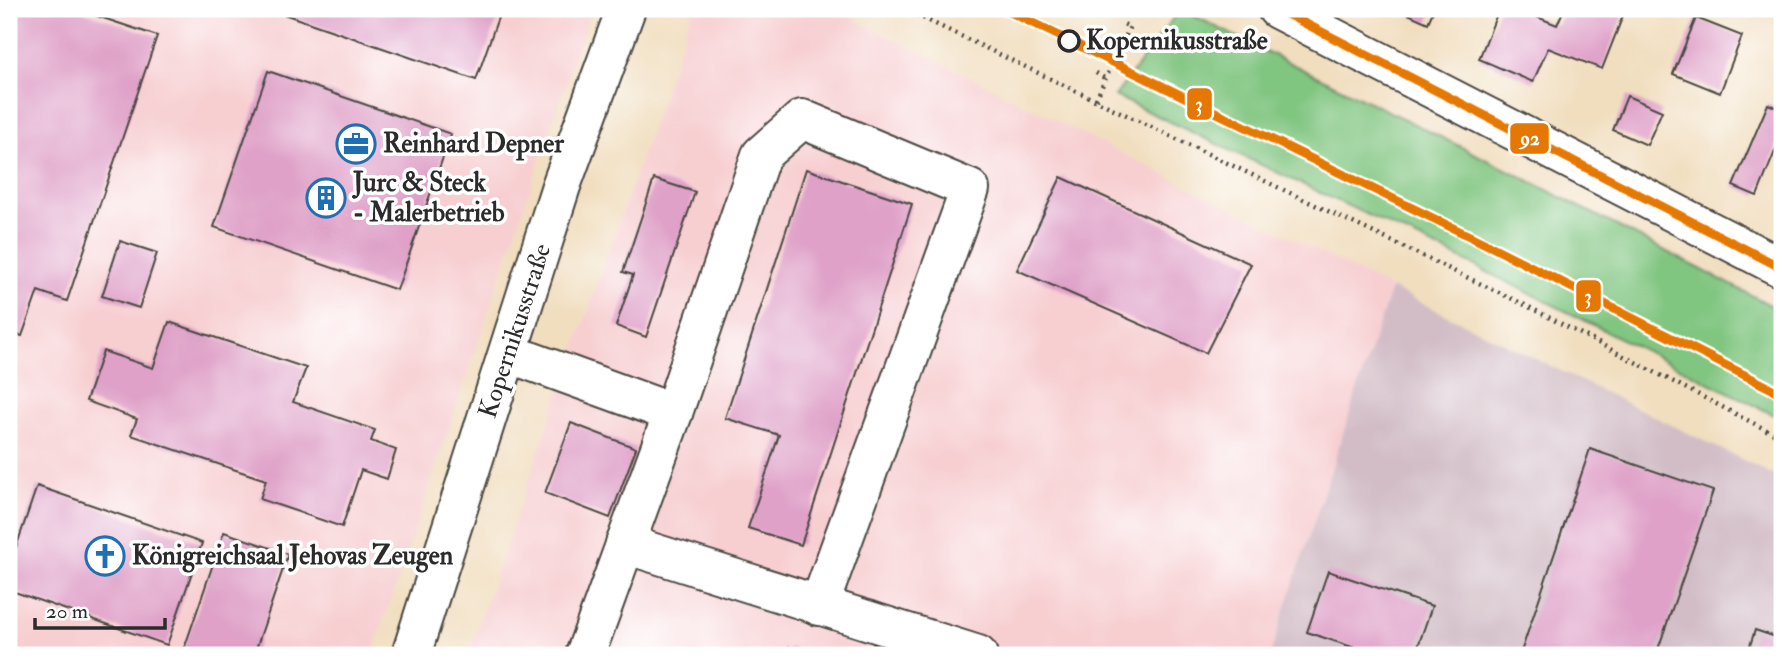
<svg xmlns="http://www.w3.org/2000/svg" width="1791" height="664" font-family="'IM FELL Double Pica',serif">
	<rect width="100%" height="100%" fill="#fff"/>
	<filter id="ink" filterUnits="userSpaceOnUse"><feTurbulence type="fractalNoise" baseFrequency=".0143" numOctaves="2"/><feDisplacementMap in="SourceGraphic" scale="14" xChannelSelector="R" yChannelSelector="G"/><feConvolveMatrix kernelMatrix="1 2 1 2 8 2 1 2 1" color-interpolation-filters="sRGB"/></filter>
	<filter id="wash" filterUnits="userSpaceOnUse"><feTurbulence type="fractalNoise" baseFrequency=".00686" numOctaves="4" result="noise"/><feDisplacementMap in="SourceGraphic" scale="28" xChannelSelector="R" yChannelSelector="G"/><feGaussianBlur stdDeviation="1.57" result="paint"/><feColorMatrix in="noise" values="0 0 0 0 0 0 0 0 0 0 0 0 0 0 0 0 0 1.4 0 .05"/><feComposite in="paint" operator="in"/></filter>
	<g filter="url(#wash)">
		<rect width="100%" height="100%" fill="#f1debf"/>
		<g fill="#f7cfd1">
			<path d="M 9,9 L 591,9 L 372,655 L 9,655 Z"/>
			<path d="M 693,9 L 834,9 L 1391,288 L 1270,655 L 468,655 Z"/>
		</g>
		<path fill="#d2bdc6" d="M 1391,288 L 1782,479 L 1782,655 L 1270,655 Z"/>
		<path fill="#80c580" stroke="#567856" stroke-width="2" d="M 1180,9 L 1518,175 L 1782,311 L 1782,419 L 1459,258 L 1115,96 Z"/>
		<g id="blocks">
			<g fill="#dfa1c8">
				<path d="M 9,9 L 76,9 L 157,36 L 67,301 L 38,291 L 22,336 L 9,332 Z"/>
				<path d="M 269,9 L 501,9 L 476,80 Z"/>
				<path d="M 1397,9 L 1434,9 L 1428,23 Z"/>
				<path d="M 1499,9 L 1517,9 L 1557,25 L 1564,9 L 1614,9 L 1624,13 L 1602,69 L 1548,48 L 1533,82 L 1479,59 Z"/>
				<path d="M 1696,18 L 1742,36 L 1720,93 L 1673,74 Z"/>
				<path d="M 268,71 L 451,134 L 397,290 L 214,227 Z"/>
				<path d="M 1627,96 L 1662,111 L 1647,145 L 1613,130 Z"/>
				<path d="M 1768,104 L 1782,110 L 1782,134 L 1757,196 L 1733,186 Z"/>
				<path d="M 806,169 L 912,204 L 801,545 L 748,528 L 779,435 L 725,418 Z"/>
				<path d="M 1061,177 L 1251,264 L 1206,353 L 1017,270 Z"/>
				<path d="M 654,179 L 695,192 L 646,337 L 616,326 L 633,275 L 623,272 Z"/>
				<path d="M 120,241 L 157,253 L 139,308 L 102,296 Z"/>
				<path d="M 169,322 L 306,368 L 293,402 L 375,430 L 371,441 L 396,450 L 387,479 L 361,470 L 342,527 L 260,499 L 266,480 L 131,435 L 137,419 L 86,401 L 103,351 L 153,368 Z"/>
				<path d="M 571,423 L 636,448 L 610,518 L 545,493 Z"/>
				<path d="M 1590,449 L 1713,491 L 1656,655 L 1520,655 Z"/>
				<path d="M 37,486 L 202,543 L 167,645 L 9,590 L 9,568 Z"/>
				<path d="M 224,532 L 288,554 L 254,655 L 182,655 Z"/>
				<path d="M 1328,571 L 1432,606 L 1415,655 L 1376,655 L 1307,632 Z"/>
				<path d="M 1755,630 L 1782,639 L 1782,655 L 1747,655 Z"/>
				<path d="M 789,647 L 814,655 L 786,655 Z"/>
			</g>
		</g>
	</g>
	<g filter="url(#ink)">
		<use href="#blocks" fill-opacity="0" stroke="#494641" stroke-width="2"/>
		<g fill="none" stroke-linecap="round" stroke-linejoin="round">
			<g stroke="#494641" stroke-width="42">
				<g id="minor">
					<path d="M 1277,9 L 1782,268"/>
					<path d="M 508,353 L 673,413"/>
					<path d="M 625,544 L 978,655"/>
					<path d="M 411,655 L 561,186 L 626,9"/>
					<path d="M 585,655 L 673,413 L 761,155 L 802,119 L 970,189 L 819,606"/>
				</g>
			</g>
			<g stroke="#494641" stroke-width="4.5" stroke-dasharray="2 5" stroke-linecap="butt">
				<path d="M 904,9 L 1523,304 L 1782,438"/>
				<path d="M 1096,73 L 1106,79"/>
				<path d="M 1096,99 L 1130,27 L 1121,23"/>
			</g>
			<use href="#minor" stroke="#fff" stroke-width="38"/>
			<g stroke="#fff" stroke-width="14">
				<path id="bus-1" d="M 1277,9 L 1782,268"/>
			</g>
			<use href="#bus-1" stroke="#e57802" stroke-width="9"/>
			<g stroke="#fff" stroke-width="14">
				<path id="tram-1" d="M 1004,9 L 1492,247 L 1782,394"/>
			</g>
			<use href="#tram-1" stroke="#e57802" stroke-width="9"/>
		</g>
	</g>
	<defs>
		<g id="office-ring" transform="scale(2.0125)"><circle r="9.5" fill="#fff" stroke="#1f6fb2" stroke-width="1.5"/><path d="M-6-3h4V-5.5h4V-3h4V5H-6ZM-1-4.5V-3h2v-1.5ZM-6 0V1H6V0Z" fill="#1f6fb2"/></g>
		<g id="building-ring" transform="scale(2.0125)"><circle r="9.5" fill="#fff" stroke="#1f6fb2" stroke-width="1.5"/><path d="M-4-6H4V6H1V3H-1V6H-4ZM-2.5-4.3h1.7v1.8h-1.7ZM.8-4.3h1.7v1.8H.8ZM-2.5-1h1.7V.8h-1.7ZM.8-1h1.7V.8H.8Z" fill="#1f6fb2"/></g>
		<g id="church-ring" transform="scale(2.0125)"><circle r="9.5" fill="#fff" stroke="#1f6fb2" stroke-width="1.5"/><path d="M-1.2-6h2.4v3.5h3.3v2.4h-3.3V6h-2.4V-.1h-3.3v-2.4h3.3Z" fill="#1f6fb2"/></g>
	</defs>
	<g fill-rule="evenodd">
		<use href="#office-ring" x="356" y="144"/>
		<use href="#building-ring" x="326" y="198"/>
		<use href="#church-ring" x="105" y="556"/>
	</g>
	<circle fill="#fff" stroke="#2b2b2b" stroke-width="3.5" cx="1069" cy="41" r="10"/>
	<g text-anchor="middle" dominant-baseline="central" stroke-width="7" stroke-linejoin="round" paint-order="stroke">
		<g font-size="26" font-weight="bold" fill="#2b2b2b" stroke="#fff" text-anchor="start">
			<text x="1086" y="41">Kopernikusstraße</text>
		</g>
		<g font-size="26" font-weight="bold" fill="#2b2b2b" stroke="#fff" text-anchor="start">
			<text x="383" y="144">Reinhard Depner</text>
			<text x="353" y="183">Jurc &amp; Steck<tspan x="353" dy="30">- Malerbetrieb</tspan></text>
			<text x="132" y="556">Königreichsaal Jehovas Zeugen</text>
		</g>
		<g font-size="26" fill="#2b2b2b" stroke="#fff">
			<text transform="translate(515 331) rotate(-72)">Kopernikusstraße</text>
		</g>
	</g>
	<g stroke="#fff" stroke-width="2.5">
		<rect x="1186" y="87" width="27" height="34" rx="7" fill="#e57802"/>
		<rect x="1509" y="122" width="41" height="33" rx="7" fill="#e57802"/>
		<rect x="1575" y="279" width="27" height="34" rx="7" fill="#e57802"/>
	</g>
	<g font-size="19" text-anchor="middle" font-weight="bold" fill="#fff">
		<text x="1199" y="111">3</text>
		<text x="1530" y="145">92</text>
		<text x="1588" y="303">3</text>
	</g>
	<rect width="1791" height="664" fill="none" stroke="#fff" stroke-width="35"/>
	<path d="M35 618v10h130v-10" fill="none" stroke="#2b2b2b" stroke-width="3.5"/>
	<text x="46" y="618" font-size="21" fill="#2b2b2b" stroke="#ffffff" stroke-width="5" paint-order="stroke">20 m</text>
</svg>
